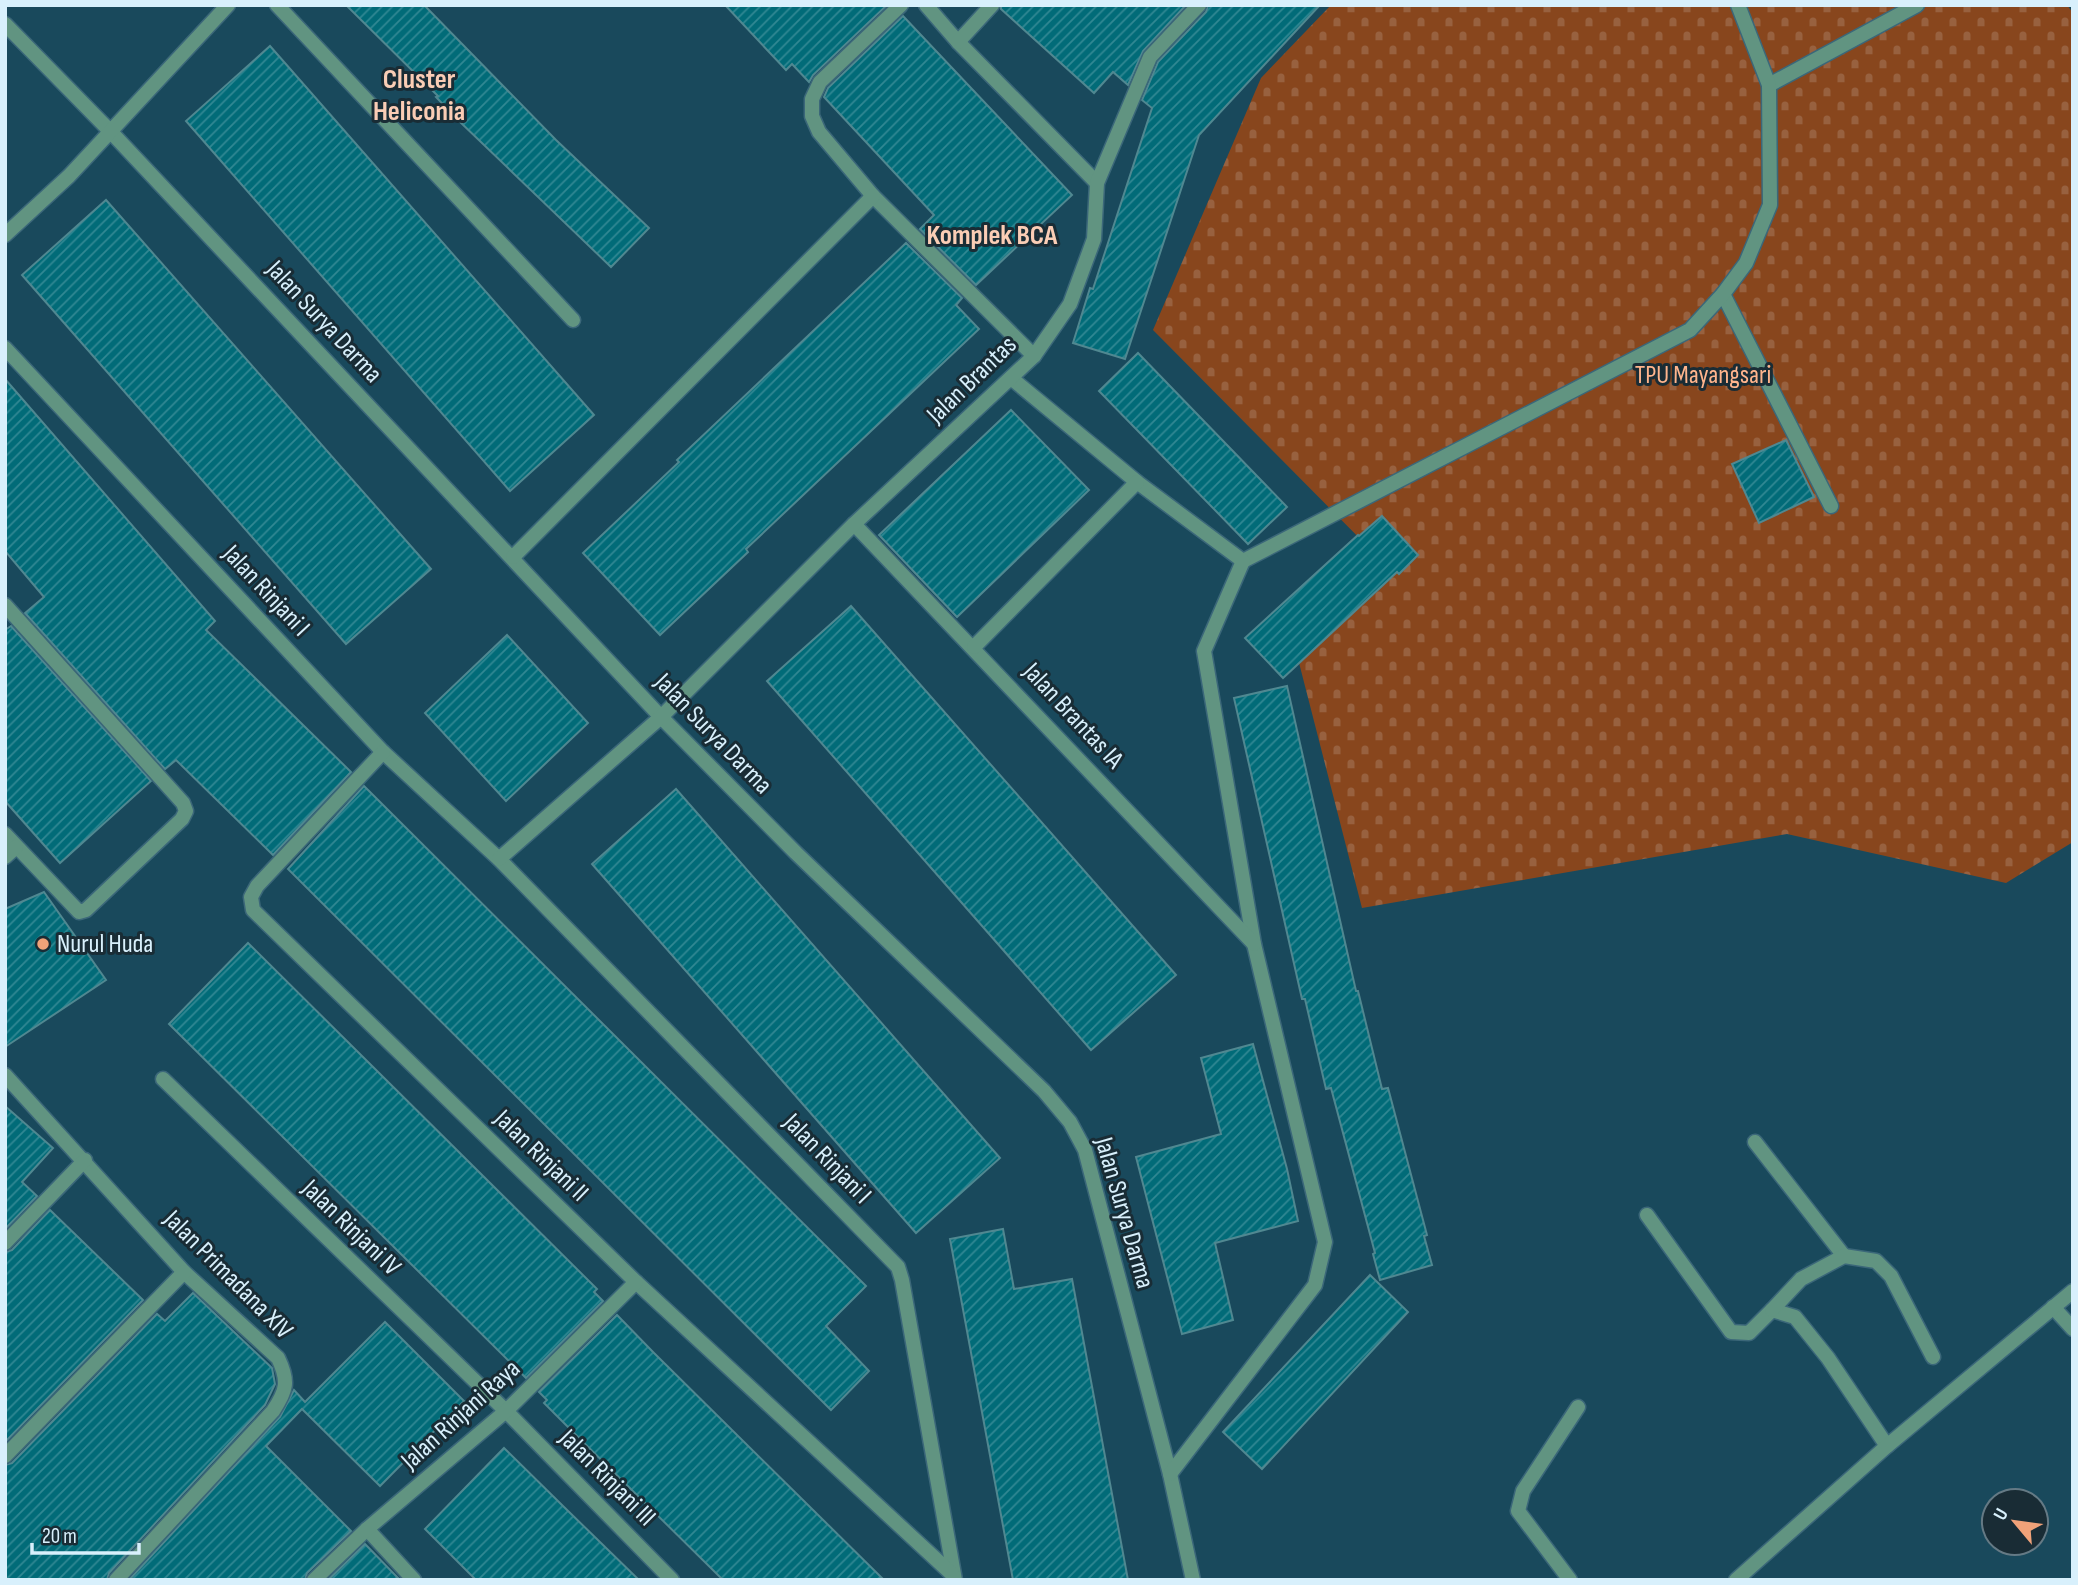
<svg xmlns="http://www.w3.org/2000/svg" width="2078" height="1585" font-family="'Sofia Sans Condensed',sans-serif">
	<defs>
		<pattern id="cemetery-stones" width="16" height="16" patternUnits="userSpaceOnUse" patternTransform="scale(1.75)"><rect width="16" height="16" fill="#88461d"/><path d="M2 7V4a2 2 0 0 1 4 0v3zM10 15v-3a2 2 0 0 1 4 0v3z" fill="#98613f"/></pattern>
		<pattern id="building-hatch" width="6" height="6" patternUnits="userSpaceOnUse" patternTransform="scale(1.75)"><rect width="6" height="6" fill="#016b78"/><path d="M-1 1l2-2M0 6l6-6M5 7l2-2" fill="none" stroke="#318893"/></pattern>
	</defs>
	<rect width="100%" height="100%" fill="#19495c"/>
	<path fill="url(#cemetery-stones)" d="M 1331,5 L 2067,5 L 2073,13 L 2073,842 L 2006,883 L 1787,834 L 1362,908 L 1296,651 L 1388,567 L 1153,330 L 1261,78 Z"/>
	<g fill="url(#building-hatch)" stroke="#508891" stroke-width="2">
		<path d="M 346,5 L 424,5 L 556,140 L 649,228 L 611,267 L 458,120 L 436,97 L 438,96 Z"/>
		<path d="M 725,5 L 887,5 L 813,75 L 809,82 L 792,64 L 786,70 Z"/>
		<path d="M 1001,5 L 1186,5 L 1143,51 L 1128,85 L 1113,72 L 1094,93 L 1001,9 Z"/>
		<path d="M 1208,5 L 1320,5 L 1199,135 L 1125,359 L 1073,343 L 1090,288 L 1093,289 L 1152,108 L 1142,100 L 1158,62 L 1206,12 Z"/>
		<path d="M 903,16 L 1072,195 L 976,285 L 920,229 L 934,215 L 824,97 L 828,88 Z"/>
		<path d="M 270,46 L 594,415 L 510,491 L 186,121 Z"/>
		<path d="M 106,200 L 431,569 L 346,644 L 22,275 Z"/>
		<path d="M 906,243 L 962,298 L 956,305 L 979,329 L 746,549 L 748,552 L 660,635 L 583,553 L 679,462 L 677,460 Z"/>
		<path d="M 1138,353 L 1287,507 L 1248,544 L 1099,391 Z"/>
		<path d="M 5,379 L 215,621 L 206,630 L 351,772 L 273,855 L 176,760 L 165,769 L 25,613 L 44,597 L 5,551 Z"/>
		<path d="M 1011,410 L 1089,490 L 957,617 L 879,535 Z"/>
		<path d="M 1786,440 L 1814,497 L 1759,523 L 1732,464 Z"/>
		<path d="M 1382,516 L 1418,555 L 1399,574 L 1397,572 L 1283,678 L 1245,638 L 1358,535 L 1359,536 Z"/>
		<path d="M 851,606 L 1176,975 L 1091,1050 L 767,681 Z"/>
		<path d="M 11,626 L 151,781 L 60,863 L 5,801 L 5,630 Z"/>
		<path d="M 507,635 L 588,723 L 506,801 L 425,713 Z"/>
		<path d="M 1287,686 L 1356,991 L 1358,991 L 1382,1089 L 1388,1088 L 1427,1235 L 1424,1236 L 1432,1265 L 1380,1280 L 1373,1254 L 1375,1253 L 1331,1088 L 1326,1089 L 1305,999 L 1302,999 L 1234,698 Z"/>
		<path d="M 364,786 L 866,1286 L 826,1326 L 869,1371 L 831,1410 L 288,869 Z"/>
		<path d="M 676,789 L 1000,1158 L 916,1233 L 592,864 Z"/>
		<path d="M 44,892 L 106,980 L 5,1047 L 5,909 Z"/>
		<path d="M 248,943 L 597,1289 L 594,1292 L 603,1301 L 526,1378 L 169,1024 Z"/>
		<path d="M 1253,1044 L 1287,1169 L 1298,1221 L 1215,1243 L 1233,1320 L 1182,1334 L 1136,1157 L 1221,1134 L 1201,1058 Z"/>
		<path d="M 5,1106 L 53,1148 L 22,1182 L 37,1196 L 5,1229 Z"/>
		<path d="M 50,1210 L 143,1300 L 5,1442 L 5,1252 L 12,1250 Z"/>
		<path d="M 1003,1229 L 1014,1289 L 1072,1279 L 1128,1580 L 1013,1580 L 950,1239 Z"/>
		<path d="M 1370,1275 L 1408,1312 L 1262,1469 L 1223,1432 Z"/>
		<path d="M 193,1293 L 272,1368 L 275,1384 L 265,1405 L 109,1573 L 107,1580 L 5,1580 L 5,1465 L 12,1463 L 157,1314 L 165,1321 Z"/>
		<path d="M 617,1315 L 654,1353 L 884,1580 L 723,1580 L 567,1426 L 544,1403 L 547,1400 L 539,1392 Z"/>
		<path d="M 385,1322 L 464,1401 L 380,1486 L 302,1409 L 266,1446 L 351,1531 L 307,1573 L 305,1580 L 129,1580 L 280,1417 L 294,1390 L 305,1402 Z"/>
		<path d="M 504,1448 L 564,1507 L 639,1580 L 476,1580 L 425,1529 Z"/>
		<path d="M 365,1544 L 400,1580 L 328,1580 Z"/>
	</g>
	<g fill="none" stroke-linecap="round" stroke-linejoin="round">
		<g stroke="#3b6779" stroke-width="17">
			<g id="service">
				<path d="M 1769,85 L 1917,5"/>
				<path d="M 1723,294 L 1831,506"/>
				<path d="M 1243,561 L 1690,330 L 1723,294 L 1746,263 L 1770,205 L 1769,85 L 1738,5"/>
				<path d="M 2053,1307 L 2073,1329"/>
			</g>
		</g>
		<g stroke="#3b6779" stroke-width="17">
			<g id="minor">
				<path d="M 277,5 L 573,320"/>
				<path d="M 901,5 L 820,82 L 812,99 L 812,116 L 819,132 L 873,196 L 1034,356"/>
				<path d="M 926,5 L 958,42 L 1097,183"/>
				<path d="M 5,24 L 111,132 L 661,717 L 796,853 L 1044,1091 L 1070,1122 L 1085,1150 L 1170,1474 L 1193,1580"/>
				<path d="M 958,42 L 992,5"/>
				<path d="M 5,235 L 69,176 L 228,5"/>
				<path d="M 5,348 L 383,752 L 499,859 L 898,1267 L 902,1280 L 955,1580"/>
				<path d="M 1011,378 L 1137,482 L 1243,561 L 1204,651 L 1254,944 L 1325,1242 L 1315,1285 L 1170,1474"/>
				<path d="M 854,524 L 1254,944"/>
				<path d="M 513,557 L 873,196"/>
				<path d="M 5,605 L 183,803 L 186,811 L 182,819 L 86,910 L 79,912 L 5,834"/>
				<path d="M 974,647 L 1137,482"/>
				<path d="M 383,752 L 257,886 L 251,897 L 253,910 L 636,1282 L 953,1575"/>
				<path d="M 5,857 L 16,847"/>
				<path d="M 499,859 L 661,717 L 854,524 L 1034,356 L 1070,304 L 1094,239 L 1097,183 L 1150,57 L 1199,5"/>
				<path d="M 5,1075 L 184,1272 L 278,1358 C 289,1381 287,1390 273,1411 L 116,1580"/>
				<path d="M 163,1079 L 506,1411 L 672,1580"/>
				<path d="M 1755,1142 L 1844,1256"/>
				<path d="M 1647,1215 L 1731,1332 L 1749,1333 L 1772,1310 L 1795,1317 L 1828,1358 L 1887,1446"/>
				<path d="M 5,1243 L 85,1160"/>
				<path d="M 1772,1310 L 1801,1279 L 1844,1256 L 1876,1261 L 1891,1276 L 1933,1357"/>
				<path d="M 5,1456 L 184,1272"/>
				<path d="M 367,1529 L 414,1580"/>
				<path d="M 314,1580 L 367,1529 L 506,1411 L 636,1282"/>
				<path d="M 1570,1580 L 1518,1511 L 1523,1491 L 1578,1407"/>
				<path d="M 1736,1580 L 1887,1446 L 2073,1291"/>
			</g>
		</g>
		<use href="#service" stroke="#619481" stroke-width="14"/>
		<use href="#minor" stroke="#619481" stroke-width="14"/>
	</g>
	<circle fill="#f0a279" stroke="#192c35" stroke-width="2.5" cx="43" cy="944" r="7"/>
	<g text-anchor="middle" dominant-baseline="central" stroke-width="6" stroke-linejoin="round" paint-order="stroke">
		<g font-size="26" fill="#d8f0fc" stroke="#192c35">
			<text transform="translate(324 322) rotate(47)">Jalan Surya Darma</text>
			<text transform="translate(972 380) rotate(-44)">Jalan Brantas</text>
			<text transform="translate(266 591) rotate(47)">Jalan Rinjani I</text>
			<text transform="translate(1073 716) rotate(47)">Jalan Brantas IA</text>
			<text transform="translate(713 734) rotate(46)">Jalan Surya Darma</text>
			<text transform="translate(541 1156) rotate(44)">Jalan Rinjani II</text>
			<text transform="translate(827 1159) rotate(46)">Jalan Rinjani I</text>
			<text transform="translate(1124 1213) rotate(74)">Jalan Surya Darma</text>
			<text transform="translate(351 1228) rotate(44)">Jalan Rinjani IV</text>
			<text transform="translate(228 1275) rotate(45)">Jalan Primadana XIV</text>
			<text transform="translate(461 1415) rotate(-42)">Jalan Rinjani Raya</text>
			<text transform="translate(607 1478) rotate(45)">Jalan Rinjani III</text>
		</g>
		<g font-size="26" fill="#ffb58d" stroke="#192c35">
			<text x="1703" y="375">TPU Mayangsari</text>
		</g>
		<g font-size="26" fill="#d8f0fc" stroke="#192c35" text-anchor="start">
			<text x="57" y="944">Nurul Huda</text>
		</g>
		<g font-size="28" font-weight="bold" fill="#facdb5" stroke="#192c35">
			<text x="419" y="79">Cluster<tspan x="419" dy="32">Heliconia</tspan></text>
			<text x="992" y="235">Komplek BCA</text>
		</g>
	</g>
	<rect width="2078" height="1585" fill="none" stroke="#d8f0fc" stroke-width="14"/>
	<g transform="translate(2015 1522) rotate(299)"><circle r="33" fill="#192c35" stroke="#657a85" stroke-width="2"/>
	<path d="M0-5L12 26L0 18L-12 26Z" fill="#f0a279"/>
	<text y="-10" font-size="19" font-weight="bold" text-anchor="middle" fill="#d8f0fc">U</text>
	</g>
	<path d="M32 1543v10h107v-10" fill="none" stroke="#d8f0fc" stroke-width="3.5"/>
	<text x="42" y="1543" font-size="21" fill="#d8f0fc" stroke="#192c35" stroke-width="5" paint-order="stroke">20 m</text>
</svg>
